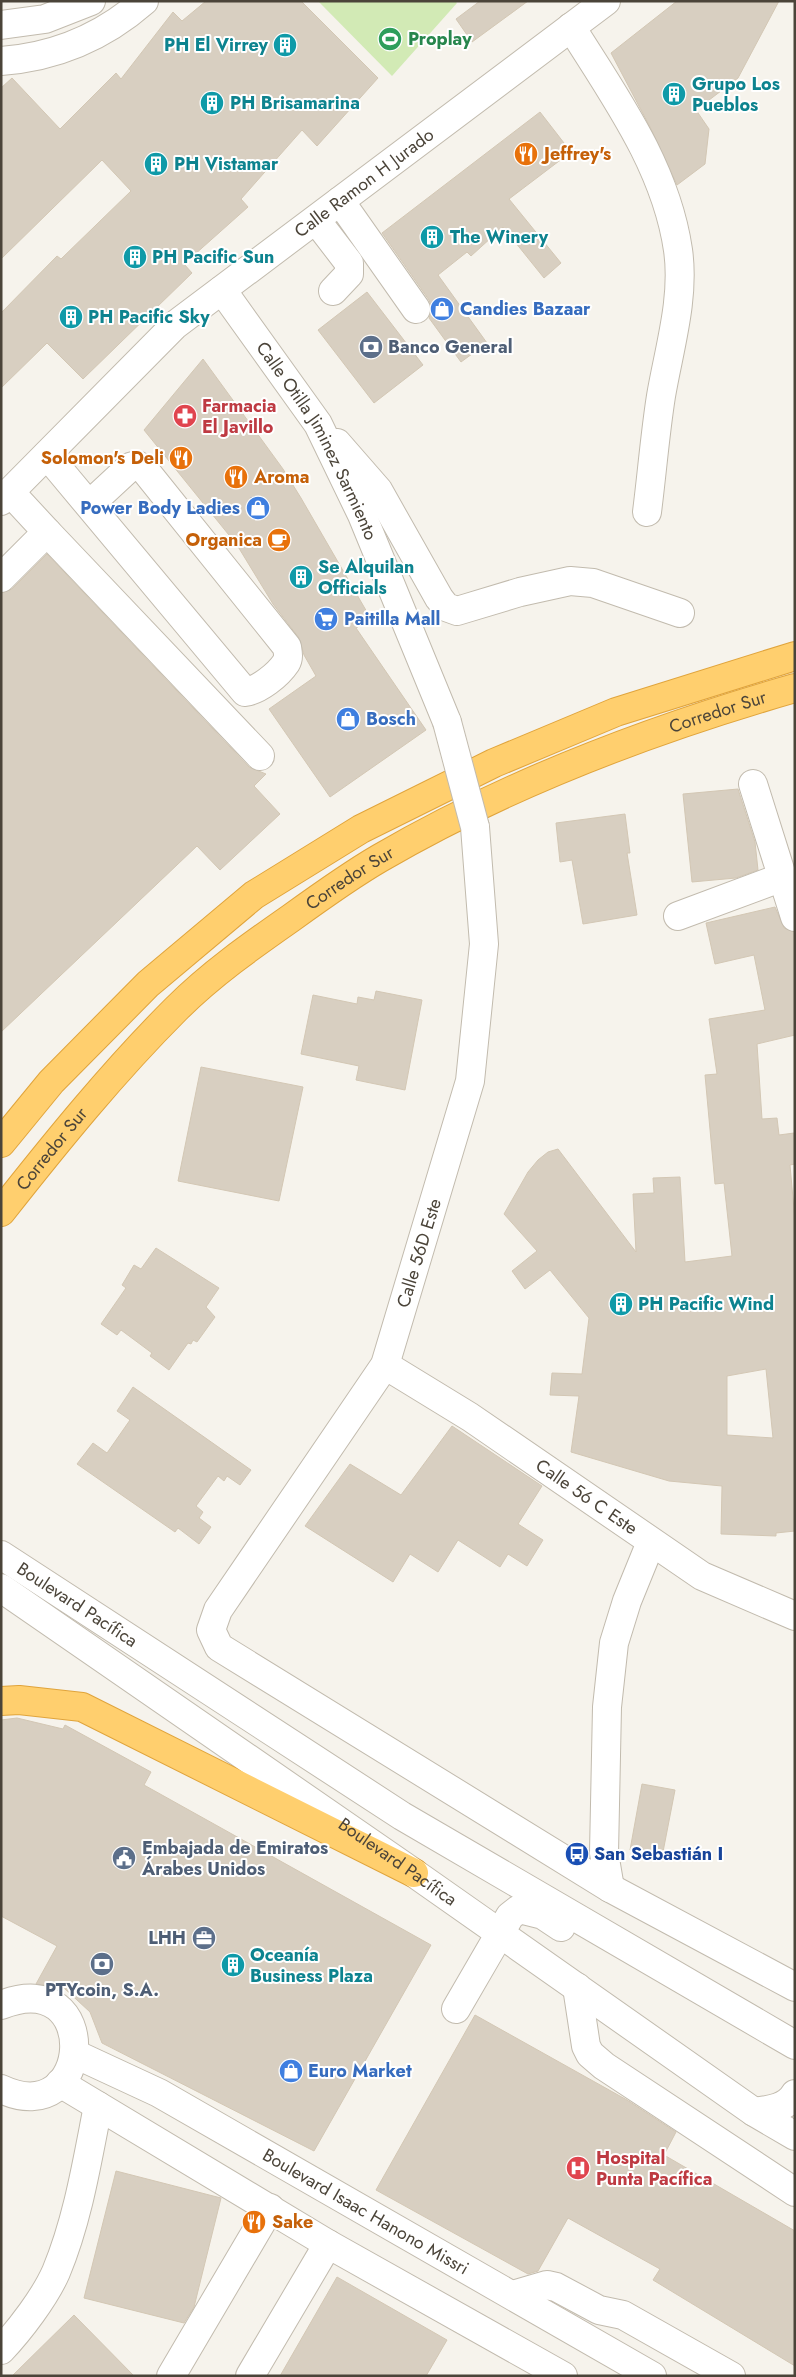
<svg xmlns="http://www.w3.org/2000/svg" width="796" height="2377" font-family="Jost,sans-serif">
	<rect width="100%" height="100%" fill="#f6f3ec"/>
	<path fill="#d2eab5" d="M 318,1 L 455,1 L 457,3 L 392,76 Z"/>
	<g fill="#d8cfc1" stroke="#d3c7b4" fill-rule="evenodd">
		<path d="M 206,1 L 301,1 L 378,78 L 317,146 L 302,130 L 241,199 L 248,207 L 184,264 L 192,273 L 83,379 L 47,343 L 1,388 L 1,313 L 57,256 L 61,259 L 131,191 L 102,160 L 1,259 L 1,88 L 12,78 L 60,129 L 116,73 L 121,79 L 173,12 L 182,21 Z"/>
		<path d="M 480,1 L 528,1 L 472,42 L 456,19 Z"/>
		<path d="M 677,1 L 779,1 L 738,78 L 696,110 L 709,129 L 705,164 L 677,185 L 650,127 L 611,53 Z"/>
		<path d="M 540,112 L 571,152 L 509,199 L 561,263 L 544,278 L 503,227 L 471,256 L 467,252 L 438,275 L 487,343 L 461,362 L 429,318 L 432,308 L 429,300 L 382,233 Z"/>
		<path d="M 367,292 L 423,365 L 374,403 L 318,330 Z"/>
		<path d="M 203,359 L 283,469 L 301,498 L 371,619 L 356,628 L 426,730 L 330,797 L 269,709 L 316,676 L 304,655 L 299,638 L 273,604 L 237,545 L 144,430 Z"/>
		<path d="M 47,554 L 249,767 L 266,774 L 254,786 L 280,814 L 220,870 L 197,846 L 1,1032 L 1,593 L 12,589 Z"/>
		<path d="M 738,789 L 755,842 L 758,870 L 736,878 L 692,882 L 683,794 Z"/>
		<path d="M 625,814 L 630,853 L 627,853 L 637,915 L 583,924 L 572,860 L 560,862 L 556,823 Z"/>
		<path d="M 775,907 L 784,928 L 795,932 L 795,1035 L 757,1044 L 762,1119 L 777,1118 L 779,1135 L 794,1133 L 795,1146 L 795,1164 L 790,1165 L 795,1221 L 795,1531 L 776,1533 L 776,1536 L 721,1534 L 722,1486 L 669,1481 L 571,1452 L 579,1396 L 550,1395 L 552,1373 L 582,1374 L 589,1318 L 550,1270 L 525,1289 L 512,1271 L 537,1251 L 504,1214 L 528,1172 L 538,1160 L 548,1152 L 558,1149 L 636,1252 L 633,1194 L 654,1193 L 653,1178 L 680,1177 L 685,1262 L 732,1256 L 724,1183 L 715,1184 L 705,1075 L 717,1074 L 709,1019 L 765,1010 L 754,955 L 715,964 L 706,923 ZM 766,1369 L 773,1438 L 727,1435 L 727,1376 Z"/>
		<path d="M 376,991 L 422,1000 L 405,1090 L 356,1080 L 359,1066 L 301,1054 L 313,995 L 357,1004 L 358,997 L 374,1000 Z"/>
		<path d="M 201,1067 L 303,1087 L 279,1201 L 178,1181 Z"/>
		<path d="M 156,1248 L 219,1288 L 206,1307 L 215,1317 L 197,1342 L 193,1340 L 191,1344 L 188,1343 L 169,1370 L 150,1356 L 152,1353 L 121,1330 L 117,1335 L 101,1324 L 126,1288 L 122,1285 L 134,1265 L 141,1269 Z"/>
		<path d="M 133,1387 L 251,1470 L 240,1485 L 227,1476 L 224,1481 L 218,1476 L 196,1506 L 203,1512 L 199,1518 L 211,1527 L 199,1544 L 178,1528 L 175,1532 L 77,1464 L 93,1443 L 107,1453 L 130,1420 L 117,1411 Z"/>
		<path d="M 452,1426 L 542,1486 L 518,1524 L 543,1540 L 527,1566 L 508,1554 L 500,1567 L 458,1540 L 438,1572 L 410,1554 L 393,1582 L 305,1526 L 350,1464 L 401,1495 Z"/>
		<path d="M 17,1718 L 63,1729 L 65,1725 L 151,1772 L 144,1785 L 431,1945 L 314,2151 L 102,2043 L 90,2012 L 64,1988 L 36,1984 L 57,1946 L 1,1916 L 1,1720 Z"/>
		<path d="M 642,1784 L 675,1790 L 662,1857 L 630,1850 Z"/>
		<path d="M 475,2015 L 627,2100 L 676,2132 L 664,2155 L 795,2231 L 795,2366 L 653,2280 L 660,2269 L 568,2218 L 538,2271 L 528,2274 L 376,2190 Z"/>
		<path d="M 116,2171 L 221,2198 L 194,2307 L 184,2323 L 84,2298 Z"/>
		<path d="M 337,2277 L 447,2340 L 426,2376 L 280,2376 Z"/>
		<path d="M 74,2315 L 134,2376 L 12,2376 Z"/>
	</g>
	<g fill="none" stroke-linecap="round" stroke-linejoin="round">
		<g stroke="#c2bbae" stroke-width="30">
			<g id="minor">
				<path d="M 1,25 L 45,19 L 91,1"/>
				<path d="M 571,27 C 615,97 666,167 678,250 C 685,298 669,349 661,396 C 655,434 652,473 647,512"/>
				<path d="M 1,61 C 56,57 103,37 144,1"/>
				<path d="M 340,201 L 416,309"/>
				<path d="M 316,220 L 349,263 L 349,274 L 333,291"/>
				<path id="s1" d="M 222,290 L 318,424 L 362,515 L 447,722"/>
				<path d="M 337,443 L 378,490 L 439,598 L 446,607 L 457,611 L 520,592 L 570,581 L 593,583 L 680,613"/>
				<path d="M 47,455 L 245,692 C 259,690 278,675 286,663 C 289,658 288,653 287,647 L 144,469 L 137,465 L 130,467 L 89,505"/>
				<path id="s2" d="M 1,501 L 175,325 L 606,1"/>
				<path d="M 47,532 L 260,756"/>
				<path d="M 1,578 L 47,532 L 10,492"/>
				<path d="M 753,784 L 795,917"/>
				<path d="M 475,827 L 484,944 L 470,1081 L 385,1365 L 218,1610 L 211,1630 L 219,1647 L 610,1888 L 795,1987"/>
				<path d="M 678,916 L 783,877"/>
				<path id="s3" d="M 385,1365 L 470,1417 L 702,1576 L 795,1616"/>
				<path id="s4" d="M 1,1555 L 402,1816 L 795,2045"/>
				<path id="s5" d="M 1,1588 L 414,1873 L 754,2112 L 795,2136"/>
				<path d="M 610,1888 L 604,1853 L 607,1707 L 614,1643 L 627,1601 L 651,1542"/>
				<path d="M 577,1987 L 586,2046 L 590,2054 L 604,2066 L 795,2192"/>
				<path d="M 1,2005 C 103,1964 94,2133 1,2089"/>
				<path d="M 456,2009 L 510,1916 L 519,1909 L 543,1915 L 561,1927"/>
				<path id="s6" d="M 75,2054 L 159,2093 L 652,2376"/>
				<path d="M 60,2083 L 328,2244 L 563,2376"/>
				<path d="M 754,2112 C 769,2110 787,2108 795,2094"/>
				<path d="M 513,2295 L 547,2285 L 556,2287 L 599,2310 L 623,2315 L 731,2376"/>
				<path d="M 1,2350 C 20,2330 45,2297 56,2272 C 78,2219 87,2162 98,2106"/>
				<path d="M 171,2376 L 270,2208"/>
				<path d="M 250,2376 L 328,2244"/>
			</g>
		</g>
		<g stroke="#e0a43c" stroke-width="30">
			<g id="highway">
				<path d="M 1,1143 L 51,1082 L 148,984 L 254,895 L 361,829 L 494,763 L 616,712 L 795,656"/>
				<path id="s7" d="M 1,1212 C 57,1141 113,1072 176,1009 C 211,974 251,946 291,918 C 320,897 349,876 380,858 C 509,783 652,729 795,688"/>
				<path d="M 1,1701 L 19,1700 L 82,1707 L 414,1873"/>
			</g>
		</g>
		<use href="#minor" stroke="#fff" stroke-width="28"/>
		<use href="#highway" stroke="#ffcf6e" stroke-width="28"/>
		<g stroke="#c2bbae" stroke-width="30" stroke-linecap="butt">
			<path id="minor-bridge" d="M 447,722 L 475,827"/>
		</g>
		<use href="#minor-bridge" stroke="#fff" stroke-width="28"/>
	</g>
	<defs>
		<g id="stadium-disc" transform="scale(1.25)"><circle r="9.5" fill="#2e9e5b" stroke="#fff"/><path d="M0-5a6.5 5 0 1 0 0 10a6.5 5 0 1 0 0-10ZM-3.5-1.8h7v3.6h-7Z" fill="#fff"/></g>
		<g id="building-disc" transform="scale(1.25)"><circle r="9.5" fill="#0f9aa8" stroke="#fff"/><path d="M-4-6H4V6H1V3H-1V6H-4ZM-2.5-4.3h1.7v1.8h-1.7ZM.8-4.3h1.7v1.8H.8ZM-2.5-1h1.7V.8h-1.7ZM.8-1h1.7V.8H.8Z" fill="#fff"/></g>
		<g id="restaurant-disc" transform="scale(1.25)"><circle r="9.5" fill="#e8710a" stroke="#fff"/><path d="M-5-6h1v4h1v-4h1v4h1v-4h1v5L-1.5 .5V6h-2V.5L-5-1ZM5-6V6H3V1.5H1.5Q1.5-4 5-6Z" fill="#fff"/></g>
		<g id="shop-disc" transform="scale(1.25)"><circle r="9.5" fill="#3f7fe0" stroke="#fff"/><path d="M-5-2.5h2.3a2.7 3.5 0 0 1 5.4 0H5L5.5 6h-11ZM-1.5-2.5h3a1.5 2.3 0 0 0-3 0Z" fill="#fff"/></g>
		<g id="bank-disc" transform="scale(1.25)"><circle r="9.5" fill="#5c6f8a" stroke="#fff"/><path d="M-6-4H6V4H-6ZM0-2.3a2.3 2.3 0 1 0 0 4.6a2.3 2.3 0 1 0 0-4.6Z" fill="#fff"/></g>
		<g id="pharmacy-disc" transform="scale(1.25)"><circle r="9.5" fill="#e0444e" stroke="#fff"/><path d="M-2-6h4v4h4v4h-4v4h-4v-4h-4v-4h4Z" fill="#fff"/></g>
		<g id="cafe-disc" transform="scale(1.25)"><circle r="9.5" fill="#e8710a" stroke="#fff"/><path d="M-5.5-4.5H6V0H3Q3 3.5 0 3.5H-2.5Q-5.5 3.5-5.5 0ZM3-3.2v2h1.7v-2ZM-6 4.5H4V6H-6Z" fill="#fff"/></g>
		<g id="supermarket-disc" transform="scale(1.25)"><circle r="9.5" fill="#3f7fe0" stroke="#fff"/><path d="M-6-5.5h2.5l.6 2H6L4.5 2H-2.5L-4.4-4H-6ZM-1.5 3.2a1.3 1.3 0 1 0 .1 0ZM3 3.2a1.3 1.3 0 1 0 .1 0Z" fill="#fff"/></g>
		<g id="bus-disc" transform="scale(1.25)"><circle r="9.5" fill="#1a4fb4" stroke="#fff"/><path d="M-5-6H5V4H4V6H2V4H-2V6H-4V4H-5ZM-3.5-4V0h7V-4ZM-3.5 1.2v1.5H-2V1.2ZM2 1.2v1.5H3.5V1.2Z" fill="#fff"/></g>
		<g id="civic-disc" transform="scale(1.25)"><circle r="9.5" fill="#5c6f8a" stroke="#fff"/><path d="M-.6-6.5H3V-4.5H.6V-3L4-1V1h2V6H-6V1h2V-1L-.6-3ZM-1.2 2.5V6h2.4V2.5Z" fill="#fff"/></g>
		<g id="office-disc" transform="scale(1.25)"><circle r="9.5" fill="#5c6f8a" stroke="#fff"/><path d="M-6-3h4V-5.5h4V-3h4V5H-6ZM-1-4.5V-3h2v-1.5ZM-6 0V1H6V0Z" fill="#fff"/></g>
		<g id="hospital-disc" transform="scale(1.25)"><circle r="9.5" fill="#e0444e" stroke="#fff"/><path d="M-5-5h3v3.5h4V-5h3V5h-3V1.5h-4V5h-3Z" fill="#fff"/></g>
	</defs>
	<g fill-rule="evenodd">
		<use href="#stadium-disc" x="390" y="39"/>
		<use href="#building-disc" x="285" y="45"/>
		<use href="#building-disc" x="674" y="94"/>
		<use href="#building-disc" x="212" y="103"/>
		<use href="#restaurant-disc" x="526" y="154"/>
		<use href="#building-disc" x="156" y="164"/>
		<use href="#building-disc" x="432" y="237"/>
		<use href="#building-disc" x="135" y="257"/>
		<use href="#shop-disc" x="442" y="309"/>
		<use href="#building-disc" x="71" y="317"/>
		<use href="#bank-disc" x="371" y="347"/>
		<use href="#pharmacy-disc" x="185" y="416"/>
		<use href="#restaurant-disc" x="181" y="458"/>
		<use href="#restaurant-disc" x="236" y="477"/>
		<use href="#shop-disc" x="258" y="508"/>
		<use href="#cafe-disc" x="279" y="540"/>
		<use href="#building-disc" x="301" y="577"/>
		<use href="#supermarket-disc" x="326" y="619"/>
		<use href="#shop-disc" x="348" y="719"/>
		<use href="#building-disc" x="621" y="1304"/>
		<use href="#bus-disc" x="577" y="1854"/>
		<use href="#civic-disc" x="124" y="1858"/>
		<use href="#office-disc" x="204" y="1938"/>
		<use href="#bank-disc" x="102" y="1964"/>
		<use href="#building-disc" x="233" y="1965"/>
		<use href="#shop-disc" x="291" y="2071"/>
		<use href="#hospital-disc" x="578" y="2168"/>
		<use href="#restaurant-disc" x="254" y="2222"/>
	</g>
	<g text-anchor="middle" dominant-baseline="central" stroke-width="4" stroke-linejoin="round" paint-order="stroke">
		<g font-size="18" font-weight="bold" fill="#27864d" stroke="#fff" text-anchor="start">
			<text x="408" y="39">Proplay</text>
		</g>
		<g font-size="18" font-weight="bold" fill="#0d838f" stroke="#fff" text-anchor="start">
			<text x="268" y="45" text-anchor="end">PH El Virrey</text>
			<text x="692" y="84">Grupo Los<tspan x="692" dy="21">Pueblos</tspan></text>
			<text x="230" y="103">PH Brisamarina</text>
			<text x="174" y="164">PH Vistamar</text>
			<text x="450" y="237">The Winery</text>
			<text x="152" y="257">PH Pacific Sun</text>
			<text x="88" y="317">PH Pacific Sky</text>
			<text x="318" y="567">Se Alquilan<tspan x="318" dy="21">Officials</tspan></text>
			<text x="638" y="1304">PH Pacific Wind</text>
			<text x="250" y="1955">Oceanía<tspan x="250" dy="21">Business Plaza</tspan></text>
		</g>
		<g font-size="18" font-weight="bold" fill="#c56008" stroke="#fff" text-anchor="start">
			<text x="544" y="154">Jeffrey's</text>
			<text x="164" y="458" text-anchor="end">Solomon's Deli</text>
			<text x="254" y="477">Aroma</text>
			<text x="262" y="540" text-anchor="end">Organica</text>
			<text x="272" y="2222">Sake</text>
		</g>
		<g font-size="18" fill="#4b4439" stroke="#fff">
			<text stroke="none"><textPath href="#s2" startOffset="484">Calle Ramon H Jurado</textPath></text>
			<text stroke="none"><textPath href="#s1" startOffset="179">Calle Otilla Jiminez Sarmiento</textPath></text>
			<text stroke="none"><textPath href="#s7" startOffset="891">Corredor Sur</textPath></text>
			<text stroke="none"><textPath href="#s7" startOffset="486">Corredor Sur</textPath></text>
			<text stroke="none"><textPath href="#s7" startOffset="81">Corredor Sur</textPath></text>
			<text transform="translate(419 1253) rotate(-73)">Calle 56D Este</text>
			<text stroke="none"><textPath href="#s3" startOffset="241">Calle 56 C Este</textPath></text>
			<text stroke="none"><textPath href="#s4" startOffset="91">Boulevard Pacífica</textPath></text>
			<text stroke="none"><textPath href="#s5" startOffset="482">Boulevard Pacífica</textPath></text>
			<text stroke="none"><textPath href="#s6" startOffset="331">Boulevard Isaac Hanono Missri</textPath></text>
		</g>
		<g font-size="18" font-weight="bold" fill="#366cbe" stroke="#fff" text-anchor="start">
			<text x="460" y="309">Candies Bazaar</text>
			<text x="240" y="508" text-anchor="end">Power Body Ladies</text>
			<text x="344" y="619">Paitilla Mall</text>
			<text x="366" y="719">Bosch</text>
			<text x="308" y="2071">Euro Market</text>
		</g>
		<g font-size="18" font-weight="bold" fill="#4e5e75" stroke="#fff" text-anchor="start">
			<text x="388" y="347">Banco General</text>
			<text x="142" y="1848">Embajada de Emiratos<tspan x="142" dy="21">Árabes Unidos</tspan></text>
			<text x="186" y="1938" text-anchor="end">LHH</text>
			<text x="102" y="1990" text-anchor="middle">PTYcoin, S.A.</text>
		</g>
		<g font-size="18" font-weight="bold" fill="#be3a42" stroke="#fff" text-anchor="start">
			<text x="202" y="406">Farmacia<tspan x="202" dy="21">El Javillo</tspan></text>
			<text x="596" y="2158">Hospital<tspan x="596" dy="21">Punta Pacífica</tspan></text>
		</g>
		<g font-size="18" font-weight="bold" fill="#164399" stroke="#fff" text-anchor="start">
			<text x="594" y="1854">San Sebastián I</text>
		</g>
	</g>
	<rect width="796" height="2377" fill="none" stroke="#4b4439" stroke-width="5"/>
</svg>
